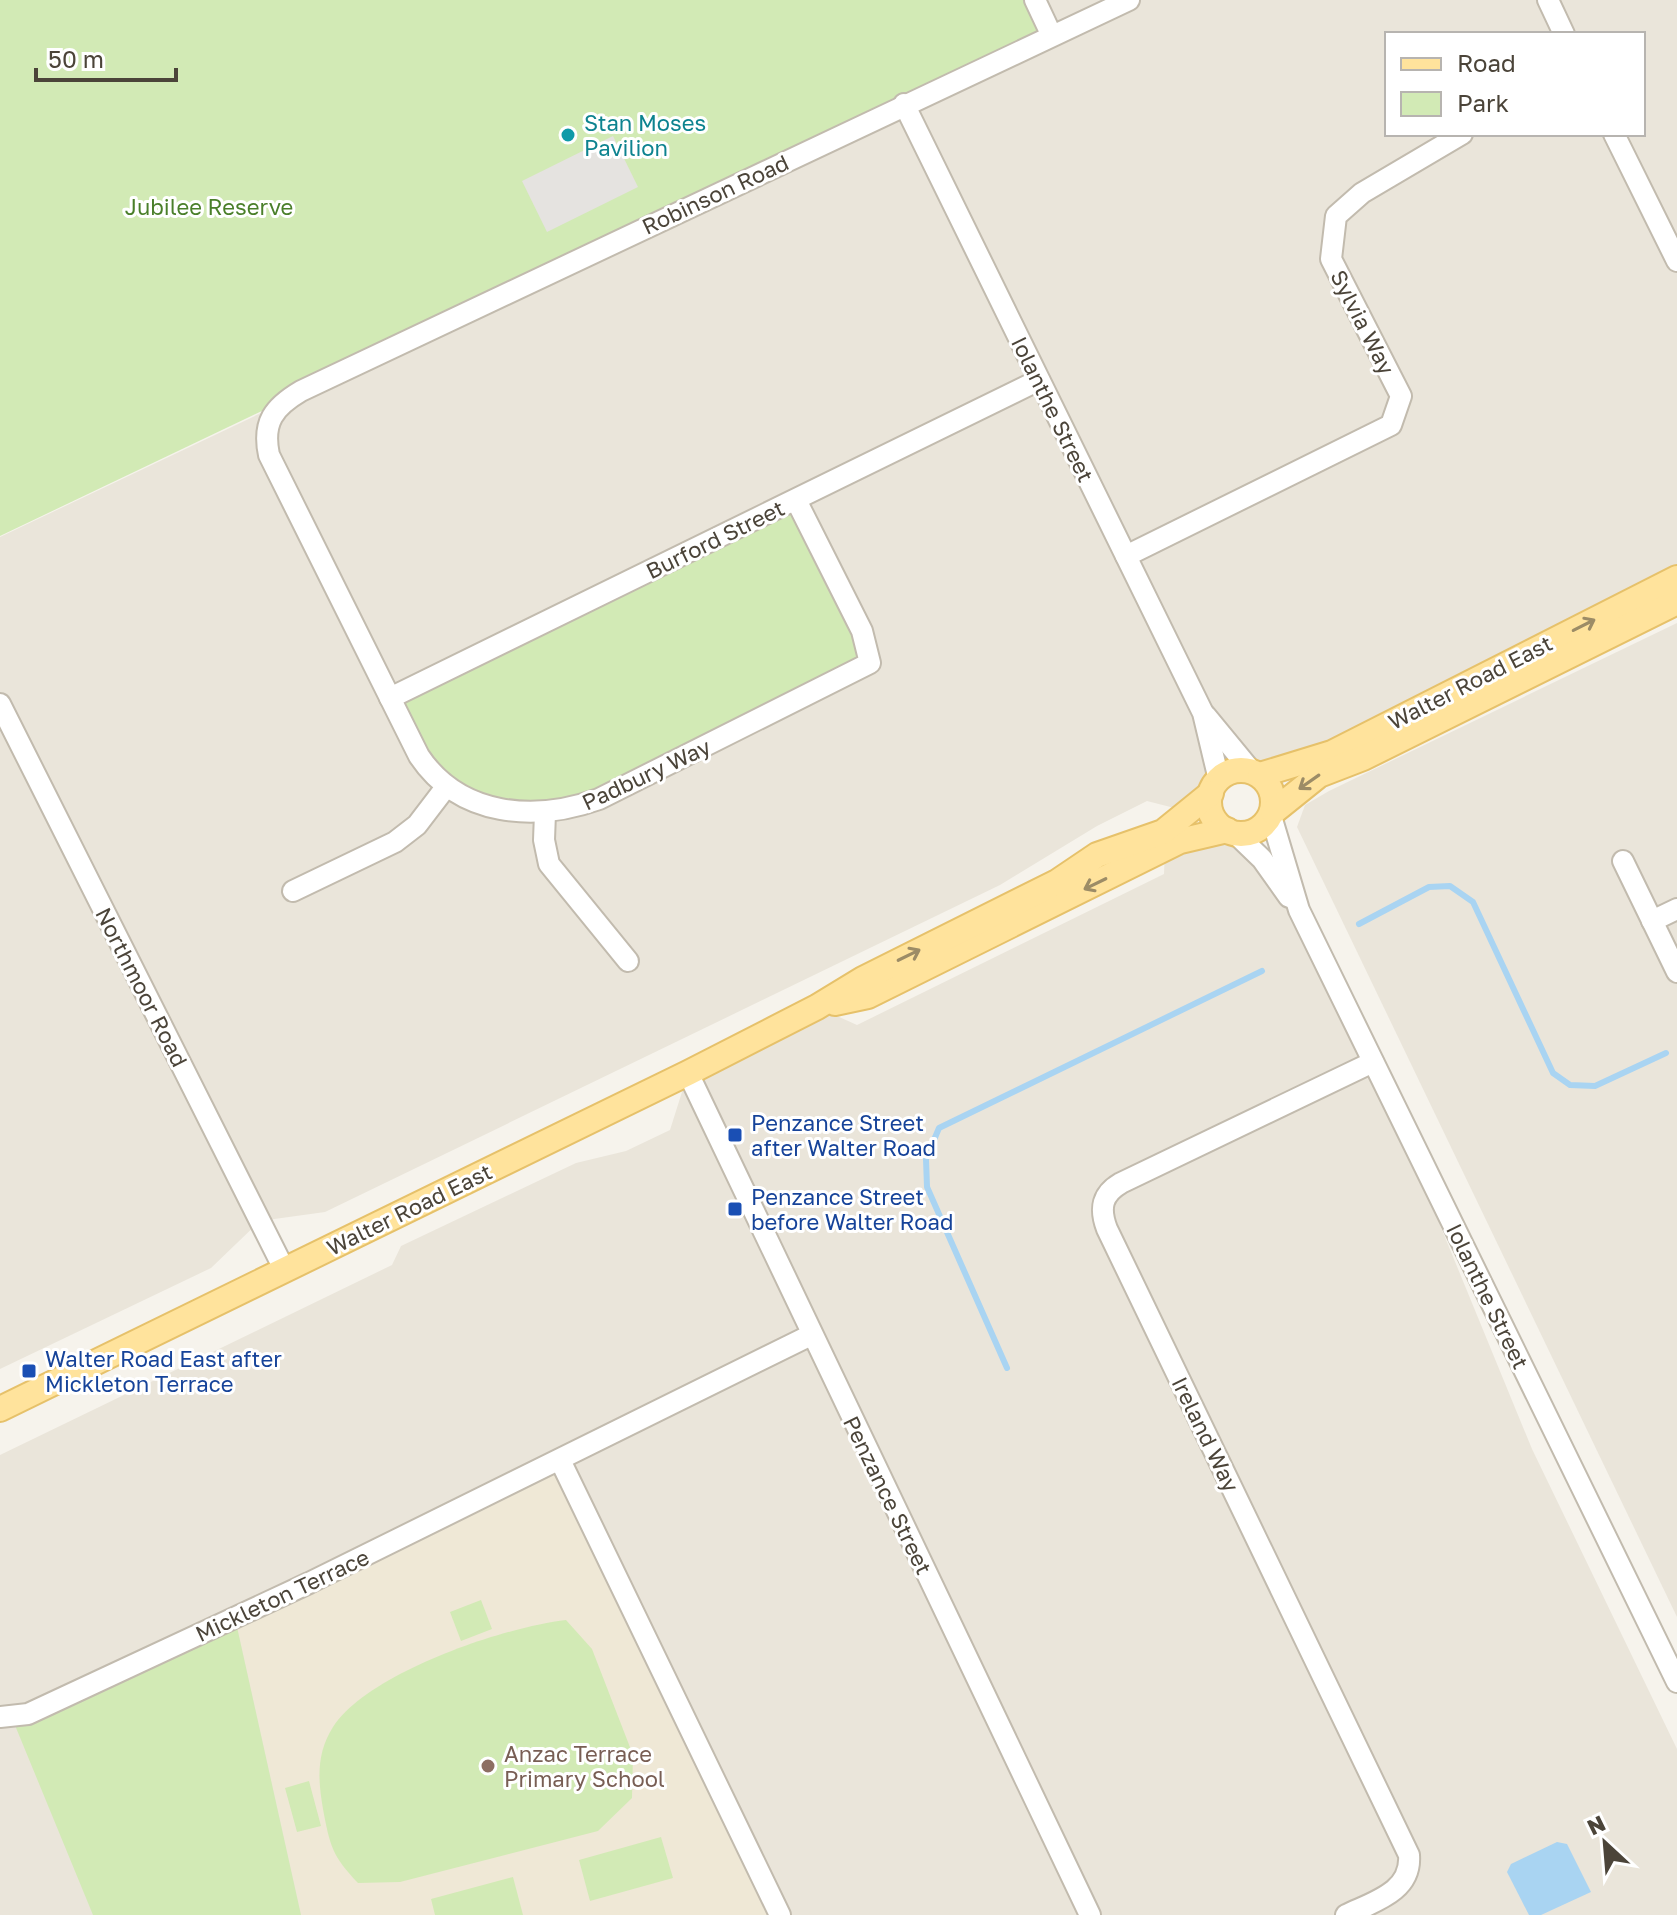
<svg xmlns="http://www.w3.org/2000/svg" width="1677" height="1915" font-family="'Golos Text',sans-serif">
	<rect width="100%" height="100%" fill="#f6f3ec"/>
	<g fill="#eae5da" fill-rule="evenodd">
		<path d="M 1035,0 L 1677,0 L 1677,578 L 1389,722 L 1224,774 L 1190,812 L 1147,801 L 1097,826 L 1000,885 L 325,1212 L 260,1221 L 211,1268 L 0,1369 L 0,537 L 280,404 ZM 1387,34 L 1643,34 L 1643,134 L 1387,134 Z"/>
		<path d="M 1677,623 L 1677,1617 L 1297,827 L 1305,805 L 1329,791 Z"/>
		<path d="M 1227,830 L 1262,859 L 1373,1062 L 1532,1449 L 1677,1749 L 1677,1915 L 0,1915 L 0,1455 L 392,1265 L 401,1246 L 576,1163 L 626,1151 L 670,1130 L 688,1073 L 817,1007 L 857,1025 L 1164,874 L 1165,849 Z"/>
	</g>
	<path fill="#efe8d6" d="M 560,1460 L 780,1915 L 301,1915 L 235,1618 Z"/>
	<g fill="#d2eab5">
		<path d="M 0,0 L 1035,0 L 1051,34 L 0,536 Z"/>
		<path d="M 796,500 L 870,663 L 545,813 L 446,787 L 390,698 Z"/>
		<path d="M 481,1600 L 492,1629 L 461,1641 L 450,1612 Z"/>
		<path d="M 235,1618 L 301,1915 L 93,1915 L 12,1718 Z"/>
		<path d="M 566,1620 L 592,1649 L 633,1755 L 632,1798 L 598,1831 L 400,1882 L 358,1883 C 332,1856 330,1846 323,1809 C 318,1780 316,1754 333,1727 C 368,1673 504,1627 566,1620 Z"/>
		<path d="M 309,1781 L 321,1826 L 297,1832 L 285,1788 Z"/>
		<path d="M 661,1837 L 673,1878 L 590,1901 L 579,1860 Z"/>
		<path d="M 513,1877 L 523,1915 L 435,1915 L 431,1899 Z"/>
	</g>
	<path fill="#e5e3e0" d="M 613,136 L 638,187 L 547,232 L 522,181 Z"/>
	<path fill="#a9d4f2" d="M 1557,1842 L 1567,1844 L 1591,1892 L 1541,1915 L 1529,1915 L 1507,1872 L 1511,1864 Z"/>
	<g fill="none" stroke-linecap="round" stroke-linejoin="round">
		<g stroke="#a9d4f2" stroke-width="6">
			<path d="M 1359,924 L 1429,887 L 1450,886 L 1473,902 L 1553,1073 L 1570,1085 L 1595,1086 L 1666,1053"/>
			<path d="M 1007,1368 L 927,1187 L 926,1159 L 939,1128 L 1262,971"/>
		</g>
		<g stroke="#c2bbae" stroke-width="24">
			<g id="minor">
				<path d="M 1035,0 L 1051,34"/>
				<path d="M 1548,0 L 1564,34"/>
				<path d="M 904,104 L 1203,713 L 1219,780"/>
				<path d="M 1614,134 L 1677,261"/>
				<path d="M 796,500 L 862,631 L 870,663 L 599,799 C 535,822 460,817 419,756 L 269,455 C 262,422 274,407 301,391 L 1129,0"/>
				<path d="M 1126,556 L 1391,425 L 1401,396 L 1331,259 L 1336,216 L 1362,193 L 1462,134"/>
				<path d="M 390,698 L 1039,380"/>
				<path d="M 0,704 L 284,1269"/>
				<path d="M 1206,716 L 1252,772"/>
				<path d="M 545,813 L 544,840 L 549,864 L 628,961"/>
				<path d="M 1271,816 L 1299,910 L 1677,1682"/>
				<path d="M 1235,833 L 1262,859 L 1289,897"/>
				<path d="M 1623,861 L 1677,972"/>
				<path d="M 293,891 L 395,842 L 417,825 L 446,787"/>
				<path d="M 1652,921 L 1677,909"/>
				<path d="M 688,1073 L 1090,1915"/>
				<path d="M 560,1460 L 780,1915"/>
				<path d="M 0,1717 L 28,1714 L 309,1583 L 811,1335"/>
				<path d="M 1346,1915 C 1373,1902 1412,1892 1409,1855 L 1107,1229 C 1099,1208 1102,1194 1121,1183 L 1373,1062"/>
			</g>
		</g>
		<g stroke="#e6c16a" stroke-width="28">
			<g id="major">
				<circle cx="1241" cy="802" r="32"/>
				<path d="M 1260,775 L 1332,753 L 1677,578"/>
				<path d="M 1273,812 L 1319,775 L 1363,758 L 1677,602"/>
				<path d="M 835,1003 L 868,996 L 1180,841 L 1227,830"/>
				<path d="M 0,1409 L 688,1073 L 817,1007 L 863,979 L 1057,882 L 1097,855 L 1163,832 L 1211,793"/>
			</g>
		</g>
		<use href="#minor" stroke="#fff" stroke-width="20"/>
		<use href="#major" stroke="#ffe39c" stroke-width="24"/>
	</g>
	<defs><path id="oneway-shaft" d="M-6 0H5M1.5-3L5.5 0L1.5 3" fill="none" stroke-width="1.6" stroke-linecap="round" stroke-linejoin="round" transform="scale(2)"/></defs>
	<g stroke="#9c8c66">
		<use href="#oneway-shaft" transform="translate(1584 625) rotate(-27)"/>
		<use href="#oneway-shaft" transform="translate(1309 782) rotate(145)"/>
		<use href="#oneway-shaft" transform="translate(1095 884) rotate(154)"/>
		<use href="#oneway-shaft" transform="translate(909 955) rotate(-26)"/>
	</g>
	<circle fill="#0f9aa8" stroke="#fff" stroke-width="3" cx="568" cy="135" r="8"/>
	<g fill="#1a4fb4" stroke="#fff" stroke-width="3">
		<rect x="727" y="1127" width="16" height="16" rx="4"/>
		<rect x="727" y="1201" width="16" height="16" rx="4"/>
		<rect x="21" y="1363" width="16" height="16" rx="4"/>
	</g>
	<circle fill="#8d6e63" stroke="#fff" stroke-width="3" cx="488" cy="1766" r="8"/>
	<g text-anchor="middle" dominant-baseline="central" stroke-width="6" stroke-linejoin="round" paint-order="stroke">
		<g font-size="22" fill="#0d838f" stroke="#fff" text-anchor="start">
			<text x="584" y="122">Stan Moses<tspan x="584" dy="25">Pavilion</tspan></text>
		</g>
		<g font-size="22" fill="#4b4439" stroke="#fff">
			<text transform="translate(715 194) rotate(-25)">Robinson Road</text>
			<text transform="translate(1363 322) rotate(63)">Sylvia Way</text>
			<text transform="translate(1053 409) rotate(64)">Iolanthe Street</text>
			<text transform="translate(715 539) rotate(-26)">Burford Street</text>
			<text transform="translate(1470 682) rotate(-27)">Walter Road East</text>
			<text transform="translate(646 774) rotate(-25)">Padbury Way</text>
			<text transform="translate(142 987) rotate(63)">Northmoor Road</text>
			<text transform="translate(409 1209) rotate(-26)">Walter Road East</text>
			<text transform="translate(1488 1296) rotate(64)">Iolanthe Street</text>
			<text transform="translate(1206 1434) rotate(64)">Ireland Way</text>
			<text transform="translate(888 1495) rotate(64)">Penzance Street</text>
			<text transform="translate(282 1595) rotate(-25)">Mickleton Terrace</text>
		</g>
		<g font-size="22" fill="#4a7f2a" stroke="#fff">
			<text x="209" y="206">Jubilee Reserve</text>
		</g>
		<g font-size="22" fill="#164399" stroke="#fff" text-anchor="start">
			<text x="751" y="1122">Penzance Street<tspan x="751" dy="25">after Walter Road</tspan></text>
			<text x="751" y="1196">Penzance Street<tspan x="751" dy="25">before Walter Road</tspan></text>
			<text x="45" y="1358">Walter Road East after<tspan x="45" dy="25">Mickleton Terrace</tspan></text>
		</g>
		<g font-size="22" fill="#785e54" stroke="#fff" text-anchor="start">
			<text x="504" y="1753">Anzac Terrace<tspan x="504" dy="25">Primary School</tspan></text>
		</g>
	</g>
	<rect x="1385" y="32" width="260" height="104" fill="#ffffff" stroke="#b7b4b0" stroke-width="2"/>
	<rect x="1401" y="58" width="40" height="12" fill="#ffe39c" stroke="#b7b4b0" stroke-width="2"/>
	<text x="1457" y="72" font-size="24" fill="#4b4439">Road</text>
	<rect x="1401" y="92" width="40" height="24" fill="#d2eab5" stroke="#b7b4b0" stroke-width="2"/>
	<text x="1457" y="112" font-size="24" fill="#4b4439">Park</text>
	<g transform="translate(1605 1843) rotate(334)" stroke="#ffffff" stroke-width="6" paint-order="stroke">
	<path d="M0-6L14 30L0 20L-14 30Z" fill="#4b4439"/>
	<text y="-12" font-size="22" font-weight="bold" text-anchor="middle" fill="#4b4439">N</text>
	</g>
	<path d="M36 68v12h140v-12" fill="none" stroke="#4b4439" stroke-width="4"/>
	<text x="48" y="68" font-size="24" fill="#4b4439" stroke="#ffffff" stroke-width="6" paint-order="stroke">50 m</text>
</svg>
